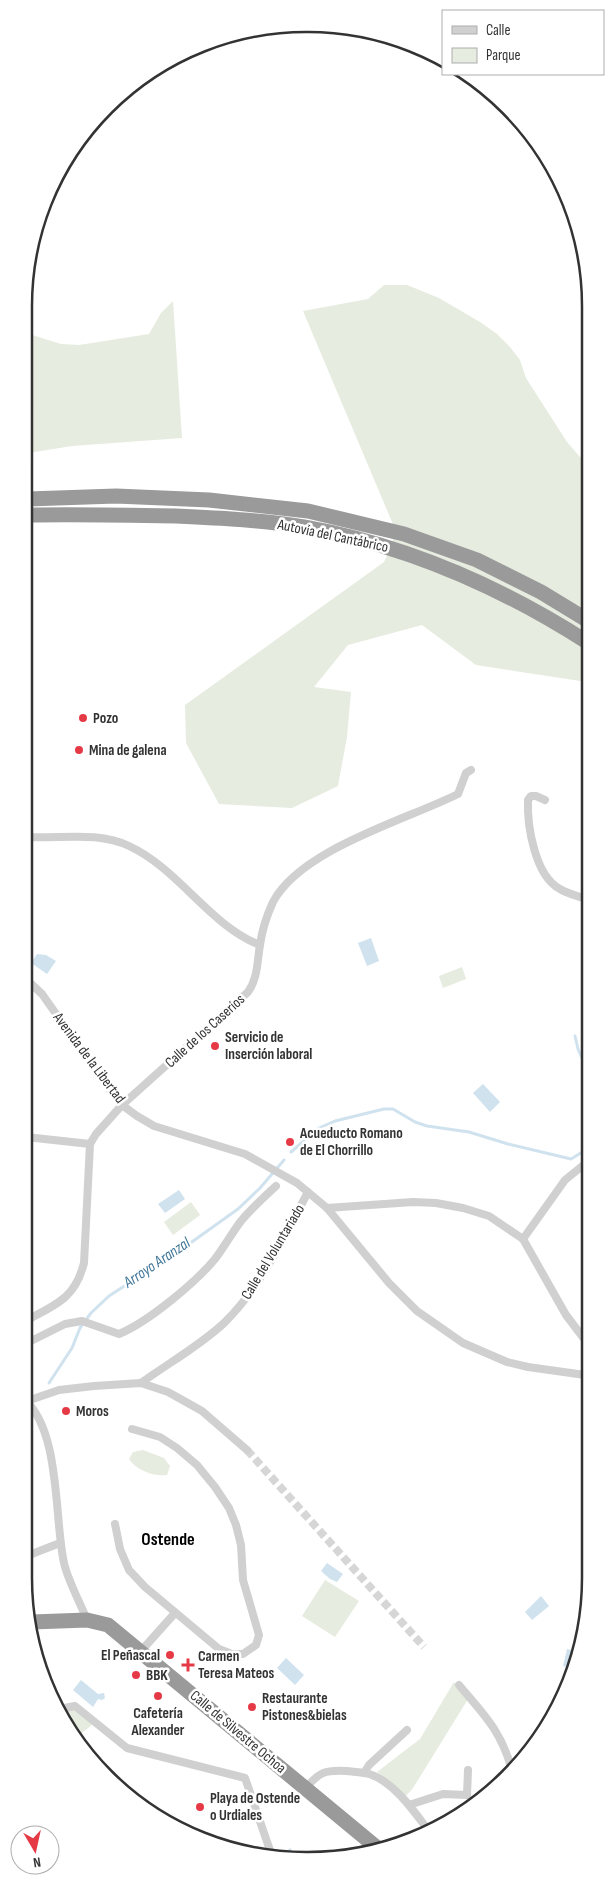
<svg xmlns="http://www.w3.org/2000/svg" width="614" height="1885" font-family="'Sofia Sans Condensed',sans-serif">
	<rect width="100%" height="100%" fill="#fff"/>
	<g fill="#e6ecdf">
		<path d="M 384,285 L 407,285 L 439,298 L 480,322 L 497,334 L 510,347 L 520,360 L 526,378 L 567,442 L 587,465 L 587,682 L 476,665 L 422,625 L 348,645 L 314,687 L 351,692 L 347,737 L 338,786 L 292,808 L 219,804 L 186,743 L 185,705 L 384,562 L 392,545 L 395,529 L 303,311 L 368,299 Z"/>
		<path d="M 173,301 L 182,438 L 72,446 L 28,453 L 29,334 L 61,344 L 79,345 L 149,334 L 161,313 Z"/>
		<path d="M 462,967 L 466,979 L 443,988 L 439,976 Z"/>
		<path d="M 191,1202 L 200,1215 L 173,1235 L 164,1222 Z"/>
		<path d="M 143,1450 L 164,1458 L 170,1466 L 167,1475 C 154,1477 136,1470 129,1459 L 133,1452 Z"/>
		<path d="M 325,1580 L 359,1601 L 335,1637 L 302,1616 Z"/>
		<path d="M 454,1682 L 468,1699 L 413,1788 L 406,1796 L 377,1772 L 420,1739 Z"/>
		<path d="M 76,1709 L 93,1724 L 77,1737 L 61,1712 Z"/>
	</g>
	<g fill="#cfe2ee">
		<path d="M 371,938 L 379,961 L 367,966 L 358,943 Z"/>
		<path d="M 37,954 L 46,955 L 56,961 L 47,974 L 31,963 Z"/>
		<path d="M 483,1084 L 500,1102 L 490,1112 L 473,1093 Z"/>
		<path d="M 179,1190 L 185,1199 L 165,1213 L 158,1204 Z"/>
		<path d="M 327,1563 L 343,1574 L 337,1582 L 330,1579 L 321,1571 Z"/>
		<path d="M 541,1596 L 549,1606 L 532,1620 L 525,1612 Z"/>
		<path d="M 567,1649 L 576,1651 L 570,1668 L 563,1666 Z"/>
		<path d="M 286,1658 L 304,1675 L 295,1685 L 277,1668 Z"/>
		<path d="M 81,1680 L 98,1694 L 104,1693 L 105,1698 L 102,1700 L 98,1699 L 93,1707 L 73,1690 Z"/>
		<path d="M 290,1848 L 298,1856 L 300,1855 L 301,1857 L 283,1858 L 281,1856 Z"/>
	</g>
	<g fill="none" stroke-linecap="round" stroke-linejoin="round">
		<g stroke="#cfe2ee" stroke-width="3">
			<path d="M 575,1036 L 578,1049 L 586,1067"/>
			<path d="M 291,1152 L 319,1128 L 335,1121 L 384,1109 L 393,1109 L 415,1122 L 427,1126 L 469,1132 L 508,1144 L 571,1159 L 584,1151 L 586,1144"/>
			<path d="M 49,1383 L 72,1348 L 80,1328 L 91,1313 L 109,1296 L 189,1244 L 238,1209 L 260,1188 L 284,1160"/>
		</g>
		<path stroke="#d6d6d6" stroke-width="8" stroke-dasharray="8 4" stroke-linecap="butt" d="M 247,1450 L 424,1647"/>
		<g stroke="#d0d0d0" stroke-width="8">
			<path d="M 545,800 L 536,796 L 531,796 L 528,800 C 527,826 535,876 560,889 C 568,894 578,896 586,899"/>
			<path d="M 27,837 C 60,839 98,831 129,846 C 179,869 210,926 260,945"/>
			<path d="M 26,979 L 42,994 L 109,1089 L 122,1105 L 137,1116 L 154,1126 L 245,1154 L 297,1183 L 327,1208 L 389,1283 L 417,1311 L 463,1343 L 507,1362 L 528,1367 L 585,1375"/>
			<path d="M 26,1137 L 90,1144"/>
			<path d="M 327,1208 L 413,1202 L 436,1203 L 463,1208 L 489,1216 L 523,1239 L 566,1315 L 585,1340"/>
			<path d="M 523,1239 L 565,1180 L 586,1163"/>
			<path d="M 25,1321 C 55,1305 75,1299 84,1263 L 90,1144 L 96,1134 L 122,1105 L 248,992 C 258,978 257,962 260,945 C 262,930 267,915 273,902 C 301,849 406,820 458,794 L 466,773 L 471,770"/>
			<path d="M 25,1344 L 65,1324 L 82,1321 L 119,1334 C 148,1322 195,1283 215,1259 C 224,1247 232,1233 241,1221 C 251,1209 264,1197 276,1186"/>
			<path d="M 141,1383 C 167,1364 201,1345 224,1323 C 261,1287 284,1237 308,1192"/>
			<path d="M 24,1399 C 61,1431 54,1518 64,1563 C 68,1581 80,1602 87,1620"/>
			<path d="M 27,1401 L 59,1390 L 94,1386 L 141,1383 L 168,1392 L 202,1411 L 247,1450"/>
			<path d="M 115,1524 L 120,1549 L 129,1570 L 145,1587 L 219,1649 L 232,1654 L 243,1654 L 256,1645 L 259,1635 L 243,1580 L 241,1545 L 236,1525 L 229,1508 L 215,1487 L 197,1465 L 177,1448 L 160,1437 L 132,1429"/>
			<path d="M 24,1557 L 60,1543"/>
			<path d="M 141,1651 L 175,1613"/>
			<path d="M 459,1685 C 483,1714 500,1729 511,1767"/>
			<path d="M 59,1709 L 75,1706 L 127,1748 L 245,1778 L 273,1859"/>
			<path d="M 364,1773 L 369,1765 L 407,1730"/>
			<path d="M 306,1788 C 319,1772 325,1770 346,1771 C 354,1772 362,1772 369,1774 C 393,1781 414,1811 428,1830"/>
			<path d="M 409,1805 L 443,1794 L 467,1795 L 468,1770"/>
		</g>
		<g stroke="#9a9a9a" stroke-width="15">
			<path d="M 28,499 L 116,496 L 209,500 L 308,511 L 404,534 L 477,560 L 541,592 L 587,620"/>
			<path d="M 28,515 C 77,514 127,515 176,516 C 219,518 262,520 304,527 C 405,545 501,587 587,642"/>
			<path d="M 32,1622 L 87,1620 L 108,1625 L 381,1851"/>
		</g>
	</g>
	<g fill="#e63946" stroke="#fff" stroke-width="2">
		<circle cx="83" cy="718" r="5"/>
		<circle cx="79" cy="750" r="5"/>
		<circle cx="215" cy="1046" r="5"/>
		<circle cx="290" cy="1142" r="5"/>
		<circle cx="66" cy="1411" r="5"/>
		<circle cx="170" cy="1655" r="5"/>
		<path d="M185.5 1657.5h5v5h5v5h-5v5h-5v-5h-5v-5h5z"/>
		<circle cx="136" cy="1675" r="5"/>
		<circle cx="158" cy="1696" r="5"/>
		<circle cx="252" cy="1707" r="5"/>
		<circle cx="200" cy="1807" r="5"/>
	</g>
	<g text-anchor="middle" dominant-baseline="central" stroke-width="5" stroke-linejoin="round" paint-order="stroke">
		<g font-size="15" fill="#333" stroke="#fff">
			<text transform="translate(333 536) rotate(12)">Autovía del Cantábrico</text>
			<text transform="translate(205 1031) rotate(-42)">Calle de los Caseríos</text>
			<text transform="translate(89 1058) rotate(53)">Avenida de la Libertad</text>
			<text transform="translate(273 1252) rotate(-59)">Calle del Voluntariado</text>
			<text transform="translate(238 1732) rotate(40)">Calle de Silvestre Ochoa</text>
		</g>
		<g font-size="15" font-weight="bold" fill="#333" stroke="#fff" text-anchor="start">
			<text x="93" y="718">Pozo</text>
			<text x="89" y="750">Mina de galena</text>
			<text x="225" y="1037">Servicio de<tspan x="225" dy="17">Inserción laboral</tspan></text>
			<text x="300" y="1133">Acueducto Romano<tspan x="300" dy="17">de El Chorrillo</tspan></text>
			<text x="76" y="1411">Moros</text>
			<text x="160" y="1655" text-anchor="end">El Peñascal</text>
			<text x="198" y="1656">Carmen<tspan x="198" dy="17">Teresa Mateos</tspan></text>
			<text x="146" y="1675">BBK</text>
			<text x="262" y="1698">Restaurante<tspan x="262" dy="17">Pistones&amp;bielas</tspan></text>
			<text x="158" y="1713" text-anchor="middle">Cafetería<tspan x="158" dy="17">Alexander</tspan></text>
			<text x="210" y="1798">Playa de Ostende<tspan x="210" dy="17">o Urdiales</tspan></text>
		</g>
		<g font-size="16" font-style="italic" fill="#3f7597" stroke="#fff">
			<text transform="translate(157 1263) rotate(-34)">Arroyo Aranzal</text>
		</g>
		<g font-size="18" font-weight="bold" fill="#000" stroke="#fff">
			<text x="168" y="1539">Ostende</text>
		</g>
	</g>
	<path d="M0 0H614V1885H0ZM306 32H308A274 274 0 0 1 582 306V1578A274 274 0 0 1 308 1852H306A274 274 0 0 1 32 1578V306A274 274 0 0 1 306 32Z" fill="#fff" fill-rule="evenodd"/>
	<path fill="none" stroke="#333" stroke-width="2.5" d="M306 32H308A274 274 0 0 1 582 306V1578A274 274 0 0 1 308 1852H306A274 274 0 0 1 32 1578V306A274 274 0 0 1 306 32Z"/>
	<rect x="442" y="10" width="162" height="65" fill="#ffffff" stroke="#adadad"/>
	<rect x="452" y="26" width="25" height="8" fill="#d0d0d0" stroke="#adadad"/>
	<text x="486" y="35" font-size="15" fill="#333333">Calle</text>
	<rect x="452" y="48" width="25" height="15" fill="#e6ecdf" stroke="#adadad"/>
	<text x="486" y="60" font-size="15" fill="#333333">Parque</text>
	<g transform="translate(35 1850) rotate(171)"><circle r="24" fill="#ffffff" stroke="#adadad"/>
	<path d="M0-4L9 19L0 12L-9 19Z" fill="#e63946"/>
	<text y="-8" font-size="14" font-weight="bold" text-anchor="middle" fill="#333333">N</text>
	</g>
</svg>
